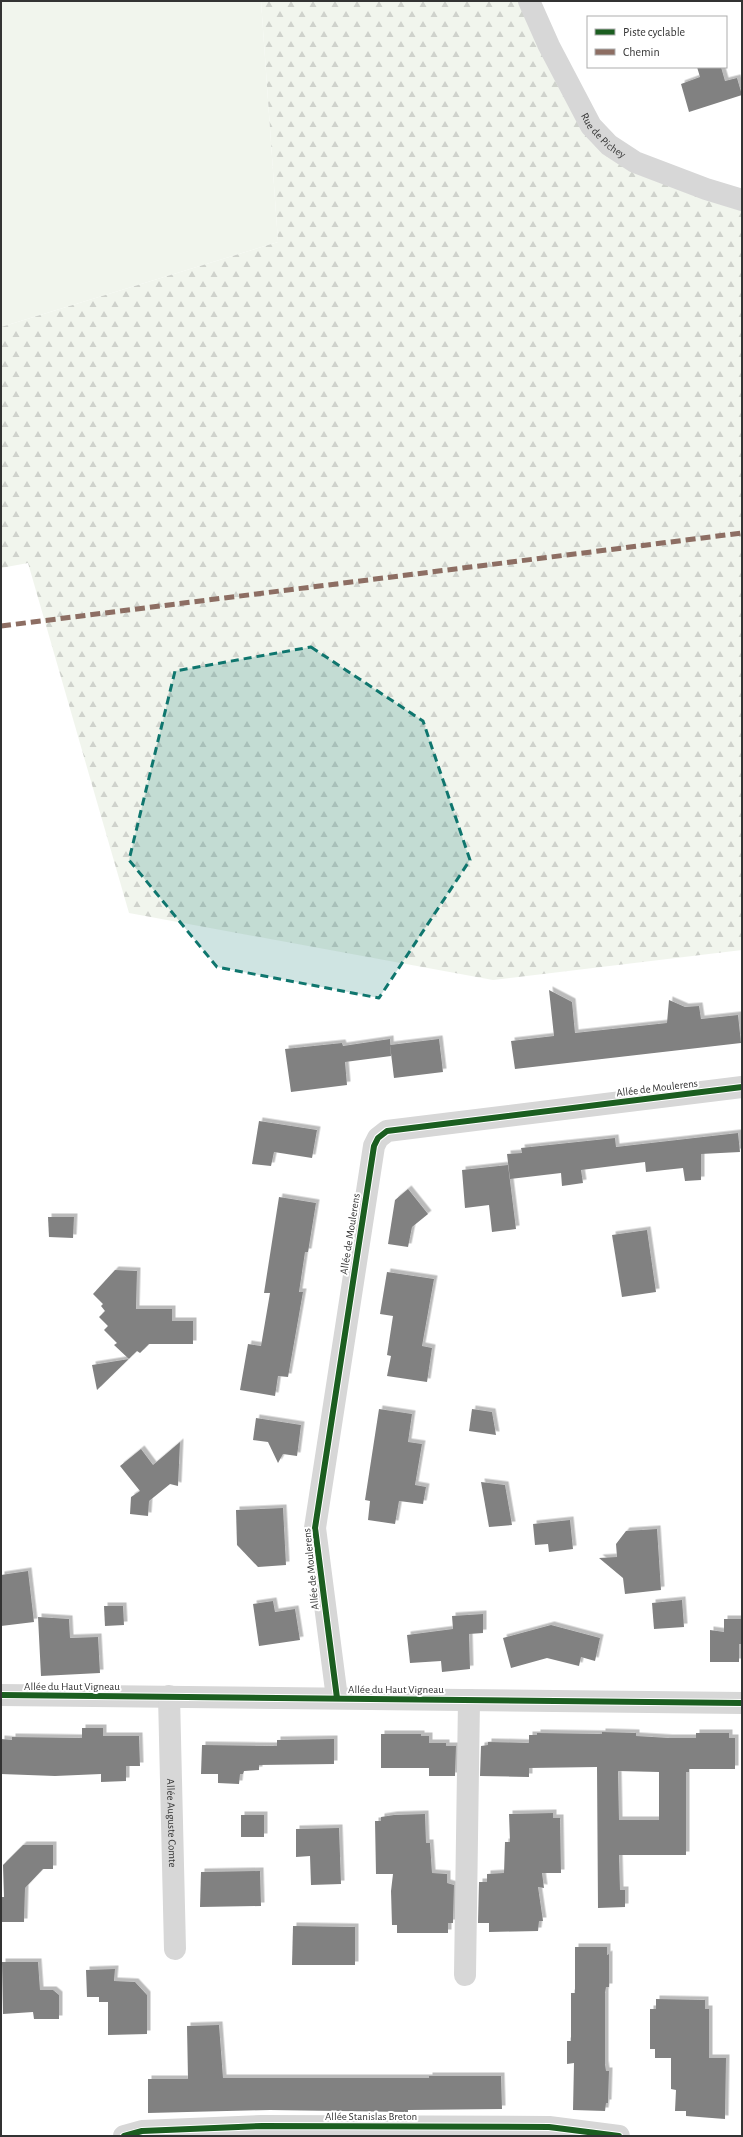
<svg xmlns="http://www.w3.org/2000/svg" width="743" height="2137" font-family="'Alegreya Sans',sans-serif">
	<defs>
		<pattern id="forest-firs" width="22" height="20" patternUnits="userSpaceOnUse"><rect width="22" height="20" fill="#f1f5ed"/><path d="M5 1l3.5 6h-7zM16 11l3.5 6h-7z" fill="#cfd2cc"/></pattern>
		<filter id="shadow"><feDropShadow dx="3.5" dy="-3.5" stdDeviation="0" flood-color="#0004"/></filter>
	</defs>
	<rect width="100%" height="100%" fill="#fff"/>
	<path fill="#f1f5ed" d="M 1,1 L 261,1 L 278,242 L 1,327 Z"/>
	<path fill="url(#forest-firs)" d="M 261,1 L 529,1 L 609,145 L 742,200 L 742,950 L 493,980 L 129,913 L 28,563 L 1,568 L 1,327 L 278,242 Z"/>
	<g fill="#818181" fill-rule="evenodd" filter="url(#shadow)">
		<path d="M 697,67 L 721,67 L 725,81 L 737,78 L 742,95 L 689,112 L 681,84 L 700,77 Z"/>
		<path d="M 549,990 L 572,1002 L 575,1033 L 667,1023 L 669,1000 L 685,1007 L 699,1006 L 701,1019 L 738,1015 L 741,1043 L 515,1069 L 511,1041 L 554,1036 Z"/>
		<path d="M 390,1039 L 391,1056 L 345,1062 L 347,1085 L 291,1092 L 285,1049 L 342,1043 L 343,1046 Z"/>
		<path d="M 439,1039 L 443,1072 L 394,1078 L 390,1045 Z"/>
		<path d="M 259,1121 L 317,1130 L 312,1158 L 274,1152 L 271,1166 L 252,1164 Z"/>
		<path d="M 738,1133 L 740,1152 L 701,1154 L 701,1180 L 685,1181 L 683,1168 L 646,1172 L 645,1162 L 581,1170 L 583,1183 L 562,1186 L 561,1173 L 510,1179 L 507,1154 L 522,1153 L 521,1148 L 615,1138 L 616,1147 Z"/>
		<path d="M 508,1165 L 516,1229 L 492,1232 L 489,1205 L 465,1208 L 462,1170 Z"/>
		<path d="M 408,1189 L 428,1214 L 412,1227 L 408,1247 L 388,1244 L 395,1200 Z"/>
		<path d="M 279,1197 L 316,1203 L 308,1252 L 305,1252 L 299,1292 L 303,1292 L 288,1377 L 278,1376 L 275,1396 L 240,1390 L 248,1344 L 261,1346 L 270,1293 L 264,1293 Z"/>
		<path d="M 48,1217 L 74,1217 L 73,1238 L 49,1237 Z"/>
		<path d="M 647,1230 L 656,1292 L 622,1297 L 612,1235 Z"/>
		<path d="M 115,1270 L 137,1271 L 136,1309 L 172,1309 L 172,1321 L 193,1321 L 193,1344 L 149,1344 L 140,1353 L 137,1351 L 97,1390 L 92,1365 L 129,1359 L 114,1345 L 117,1343 L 104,1330 L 108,1326 L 99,1317 L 105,1311 L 101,1306 L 103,1304 L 93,1294 Z"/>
		<path d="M 387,1272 L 434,1279 L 422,1346 L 432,1348 L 427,1382 L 387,1376 L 391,1356 L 387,1355 L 393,1316 L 380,1314 Z"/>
		<path d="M 379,1409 L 412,1414 L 408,1442 L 422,1444 L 415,1485 L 426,1487 L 423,1504 L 399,1501 L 395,1524 L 368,1520 L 370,1501 L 365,1500 Z"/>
		<path d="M 472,1409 L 492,1412 L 496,1435 L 469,1431 Z"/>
		<path d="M 256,1418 L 301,1425 L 297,1456 L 283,1454 L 278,1463 L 268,1442 L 253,1440 Z"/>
		<path d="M 180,1442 L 178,1486 L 170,1484 L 149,1501 L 148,1516 L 130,1514 L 131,1497 L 140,1491 L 120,1466 L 141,1449 L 153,1465 Z"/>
		<path d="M 481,1482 L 505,1485 L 512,1525 L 489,1527 Z"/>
		<path d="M 283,1508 L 286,1565 L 258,1567 L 237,1545 L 236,1510 Z"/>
		<path d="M 570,1520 L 573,1549 L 549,1552 L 548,1544 L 535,1545 L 533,1524 Z"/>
		<path d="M 657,1529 L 661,1590 L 625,1594 L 623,1578 L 599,1558 L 617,1557 L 616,1544 L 626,1531 Z"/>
		<path d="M 28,1571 L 34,1622 L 1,1626 L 1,1575 Z"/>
		<path d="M 682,1600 L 684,1627 L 654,1629 L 652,1603 Z"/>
		<path d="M 273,1601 L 275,1612 L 295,1609 L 300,1640 L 259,1646 L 253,1604 Z"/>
		<path d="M 104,1606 L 123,1606 L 124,1625 L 105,1626 Z"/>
		<path d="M 483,1614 L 483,1633 L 469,1634 L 470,1669 L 442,1672 L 441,1661 L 410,1663 L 407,1635 L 453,1629 L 452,1616 Z"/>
		<path d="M 38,1617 L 69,1619 L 70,1638 L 98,1637 L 100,1673 L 41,1676 Z"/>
		<path d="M 724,1619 L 742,1619 L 742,1644 L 739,1644 L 739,1662 L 710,1662 L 710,1630 L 724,1632 Z"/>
		<path d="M 551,1625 L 600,1638 L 595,1661 L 581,1657 L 579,1666 L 547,1658 L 511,1668 L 503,1638 Z"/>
		<path d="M 82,1728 L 103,1728 L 103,1736 L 139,1736 L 140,1766 L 126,1766 L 126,1781 L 101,1782 L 101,1774 L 55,1776 L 1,1774 L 1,1739 L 12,1740 L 12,1737 L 82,1738 Z"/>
		<path d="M 602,1732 L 636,1733 L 636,1736 L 669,1738 L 696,1738 L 696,1733 L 729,1733 L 729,1738 L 735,1738 L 735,1769 L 689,1769 L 689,1772 L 686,1772 L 686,1855 L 619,1855 L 620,1890 L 625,1890 L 625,1907 L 598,1908 L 597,1767 L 529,1768 L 529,1777 L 480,1776 L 481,1746 L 488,1745 L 488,1742 L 529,1743 L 529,1735 L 537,1735 L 537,1733 L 602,1734 ZM 618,1771 L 659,1772 L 659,1820 L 619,1820 Z"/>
		<path d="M 381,1734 L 421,1734 L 421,1736 L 429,1736 L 429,1743 L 446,1743 L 446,1746 L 456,1746 L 455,1776 L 429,1776 L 429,1768 L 381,1768 Z"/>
		<path d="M 334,1739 L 334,1764 L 259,1765 L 259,1770 L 244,1771 L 243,1774 L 240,1774 L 239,1784 L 218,1783 L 218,1774 L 201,1774 L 202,1745 L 277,1746 L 277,1740 Z"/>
		<path d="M 553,1813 L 553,1818 L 560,1818 L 561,1873 L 542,1873 L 544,1888 L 538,1887 L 543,1921 L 539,1921 L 538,1931 L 489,1932 L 489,1923 L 478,1923 L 479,1882 L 487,1882 L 487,1874 L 504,1873 L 505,1842 L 510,1842 L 509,1814 Z"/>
		<path d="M 425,1814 L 426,1843 L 430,1843 L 432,1873 L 447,1874 L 447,1883 L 454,1885 L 453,1923 L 448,1923 L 448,1933 L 397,1933 L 397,1925 L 392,1925 L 391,1891 L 393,1874 L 376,1874 L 375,1821 L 381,1821 L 381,1817 L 394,1815 Z"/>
		<rect x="241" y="1815" width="23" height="22"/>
		<path d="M 339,1828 L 341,1884 L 311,1885 L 310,1856 L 296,1857 L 296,1829 Z"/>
		<path d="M 23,1845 L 53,1845 L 53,1869 L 43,1869 L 25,1888 L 24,1922 L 1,1922 L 1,1897 L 4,1897 L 3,1865 Z"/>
		<path d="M 260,1871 L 261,1906 L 200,1907 L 201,1872 Z"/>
		<path d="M 293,1926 L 355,1927 L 355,1965 L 292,1965 Z"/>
		<path d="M 575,1947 L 607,1947 L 607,1955 L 609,1954 L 609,1987 L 606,1987 L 605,1993 L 605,2064 L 606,2071 L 609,2071 L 608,2103 L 606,2103 L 605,2111 L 573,2110 L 574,2063 L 567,2064 L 567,2041 L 571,2041 L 571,1993 L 575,1993 Z"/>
		<path d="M 2,1962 L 38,1962 L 40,1990 L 53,1990 L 59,1995 L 59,2019 L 34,2019 L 33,2012 L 3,2014 Z"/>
		<path d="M 115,1969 L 114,1981 L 135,1982 L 147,1995 L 147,2034 L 108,2035 L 108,2002 L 99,2002 L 99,1997 L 87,1997 L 86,1970 Z"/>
		<path d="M 656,1999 L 705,2000 L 705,2009 L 709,2009 L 709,2058 L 726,2058 L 725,2119 L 686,2116 L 686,2111 L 675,2111 L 676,2090 L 671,2089 L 671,2058 L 655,2058 L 655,2049 L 650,2049 L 650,2009 L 656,2009 Z"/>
		<path d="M 219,2025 L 223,2078 L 429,2078 L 429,2076 L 501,2076 L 502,2109 L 408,2110 L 408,2112 L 270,2110 L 148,2113 L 148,2079 L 188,2079 L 187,2026 Z"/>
	</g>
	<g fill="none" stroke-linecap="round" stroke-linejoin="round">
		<g stroke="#d7d7d7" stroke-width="22">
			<path id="s1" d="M 529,1 L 549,46 L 591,126 L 609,145 L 635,162 L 706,189 L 742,200"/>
			<path d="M 1,1695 L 742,1703"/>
			<path id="s2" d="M 169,1696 L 175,1949"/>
			<path d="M 337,1698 L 315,1528 L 374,1146 L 378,1138 L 387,1131 L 742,1087"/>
			<path d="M 465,1975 L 469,1700"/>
			<path d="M 124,2136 L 142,2131 L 262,2126 L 549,2127 L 619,2136"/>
		</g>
		<path stroke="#8d6e63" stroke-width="5" stroke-dasharray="10 5" stroke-linecap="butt" d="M 1,626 L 742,533"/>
		<g stroke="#fff" stroke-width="8">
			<g id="cycleway">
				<path d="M 1,1695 L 742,1703"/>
				<path d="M 337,1698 L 315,1528 L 374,1146 L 378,1138 L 387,1131 L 742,1087"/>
				<path d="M 124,2136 L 142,2131 L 262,2126 L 549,2127 L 619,2136"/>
			</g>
		</g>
		<use href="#cycleway" stroke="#1b5e20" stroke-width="6"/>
	</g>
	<path fill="#0f766e" fill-opacity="0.2" stroke="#0f766e" stroke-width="3" stroke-dasharray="8 5" stroke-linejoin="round" d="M 311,647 L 423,721 L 470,860 L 379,998 L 217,967 L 129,860 L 175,671 Z"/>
	<g text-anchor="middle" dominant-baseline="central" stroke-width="4" stroke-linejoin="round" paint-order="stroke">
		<g font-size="11" fill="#333" stroke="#fff">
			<text stroke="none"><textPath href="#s1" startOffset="155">Rue de Pichey</textPath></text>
			<text transform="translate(657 1088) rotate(-7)">Allée de Moulerens</text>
			<text transform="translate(350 1234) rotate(-81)">Allée de Moulerens</text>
			<text transform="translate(311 1569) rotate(-96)">Allée de Moulerens</text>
			<text x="72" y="1686">Allée du Haut Vigneau</text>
			<text x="396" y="1689">Allée du Haut Vigneau</text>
			<text stroke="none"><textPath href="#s2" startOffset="127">Allée Auguste Comte</textPath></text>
			<text x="371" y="2116">Allée Stanislas Breton</text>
		</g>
	</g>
	<rect width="743" height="2137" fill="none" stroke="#333333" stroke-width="4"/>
	<rect x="587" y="16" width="140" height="52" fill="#ffffff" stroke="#adadad"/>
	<rect x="595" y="29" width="20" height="6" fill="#1b5e20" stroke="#adadad"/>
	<text x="623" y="36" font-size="12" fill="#333333">Piste cyclable</text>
	<rect x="595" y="49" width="20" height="6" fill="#8d6e63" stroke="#adadad"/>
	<text x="623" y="56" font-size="12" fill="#333333">Chemin</text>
</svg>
